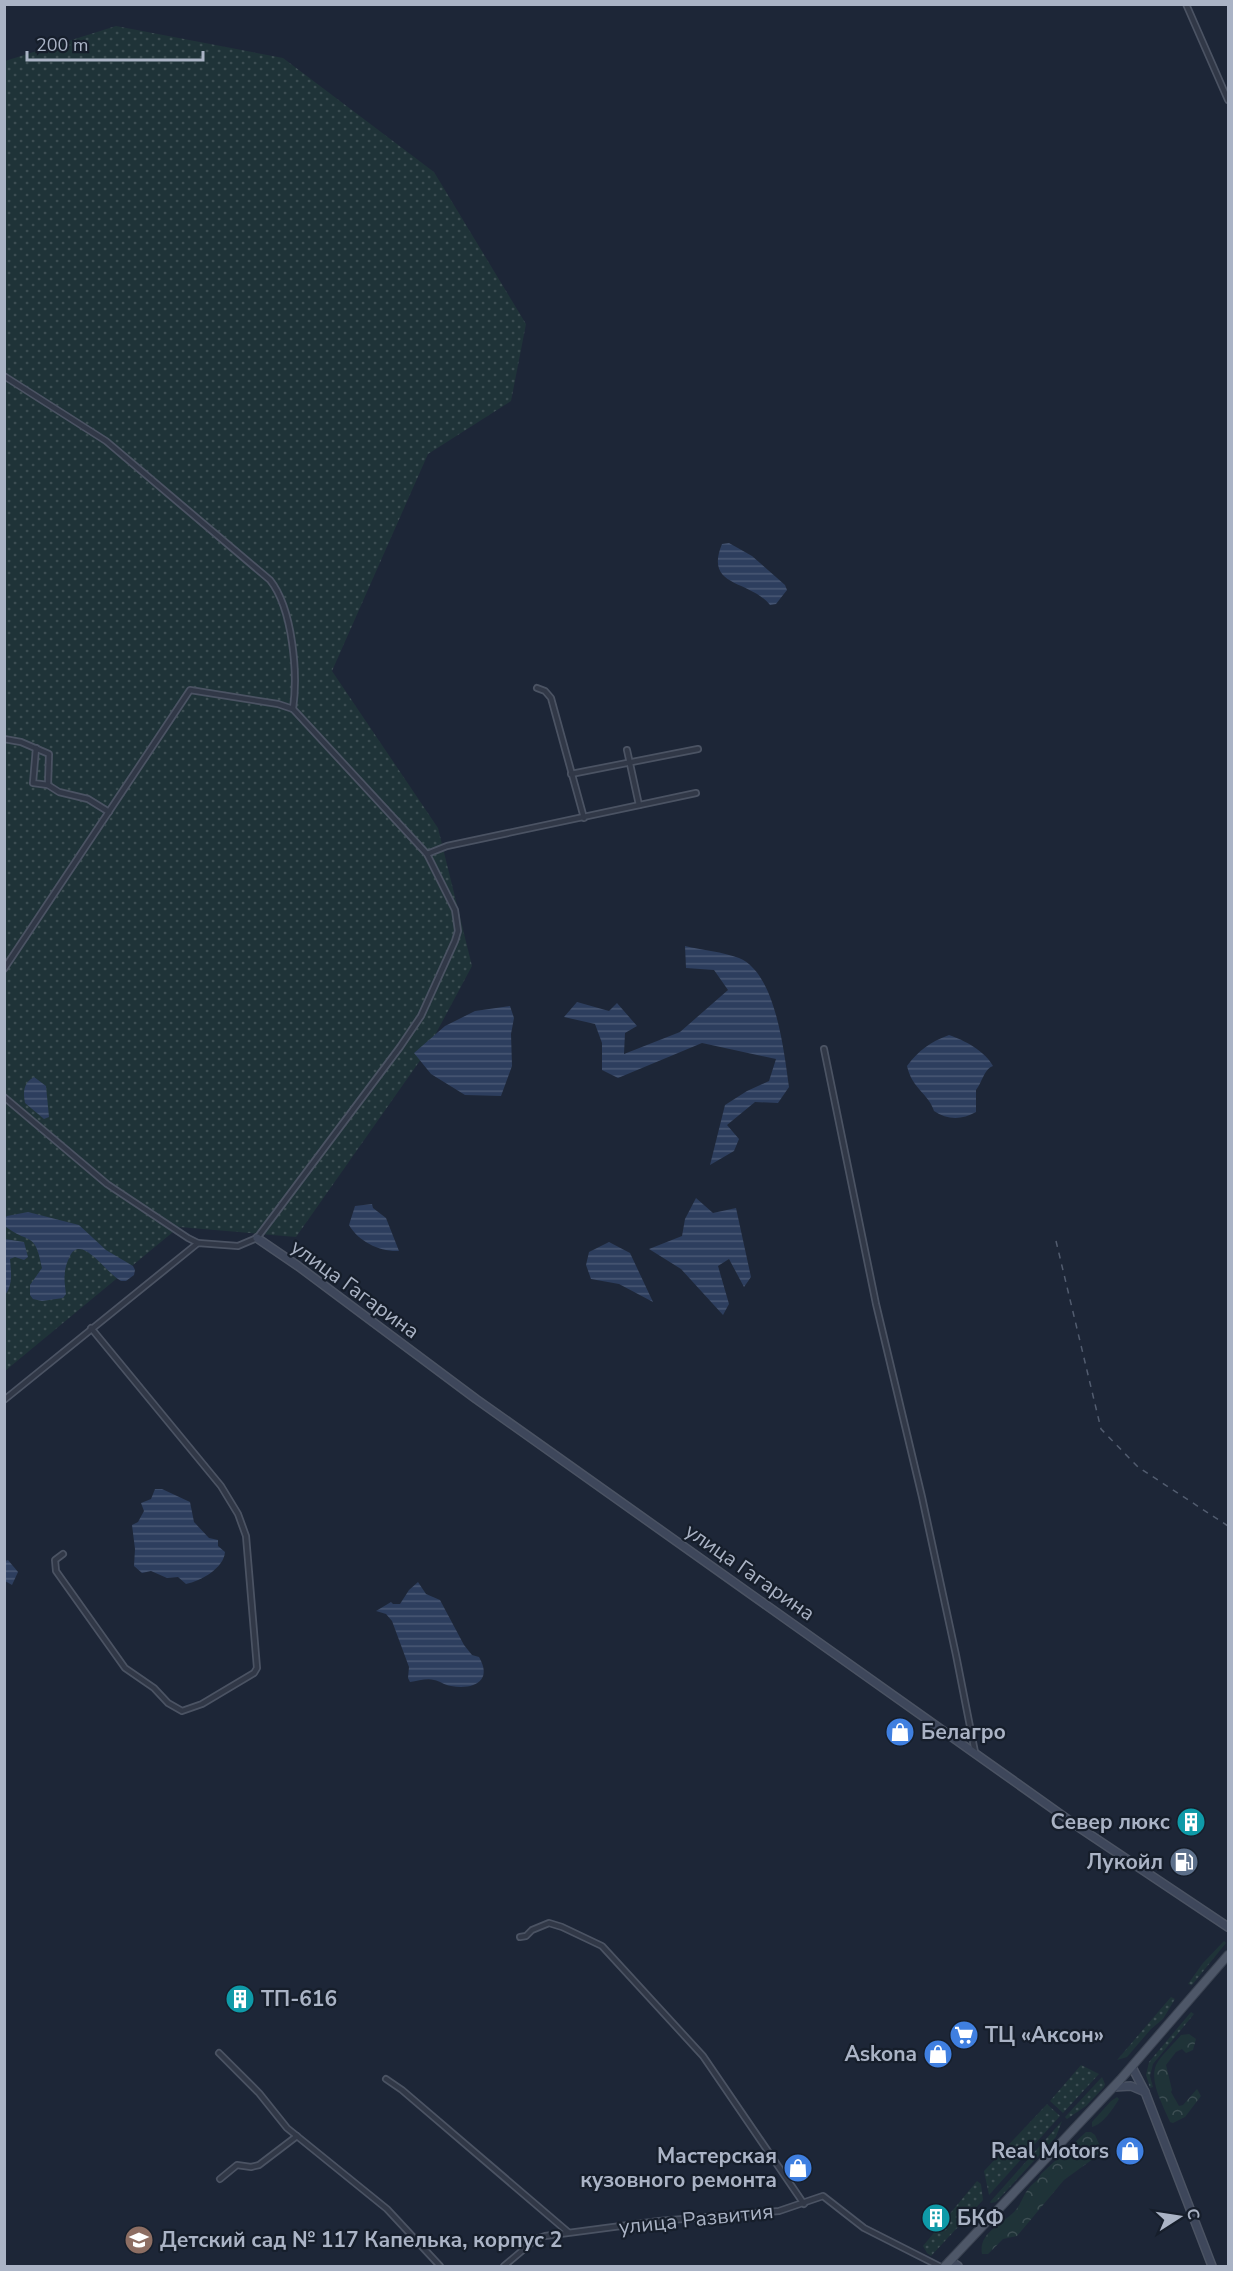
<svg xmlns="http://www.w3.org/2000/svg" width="1233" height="2271" font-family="'Nunito Sans',sans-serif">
	<defs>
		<pattern id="green-dots" width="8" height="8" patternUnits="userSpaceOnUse" patternTransform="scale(1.5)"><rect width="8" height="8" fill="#1f3338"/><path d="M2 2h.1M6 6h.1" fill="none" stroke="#3d4e53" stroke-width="1.8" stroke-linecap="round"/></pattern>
		<pattern id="forest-crowns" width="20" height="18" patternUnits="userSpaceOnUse" patternTransform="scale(1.5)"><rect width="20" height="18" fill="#1f3338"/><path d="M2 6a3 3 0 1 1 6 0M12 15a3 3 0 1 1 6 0" fill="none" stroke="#3d4e53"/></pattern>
		<pattern id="water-rules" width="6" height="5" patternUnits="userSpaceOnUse" patternTransform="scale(1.5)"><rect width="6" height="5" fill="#2d3e5e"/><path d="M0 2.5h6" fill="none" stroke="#495874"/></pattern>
	</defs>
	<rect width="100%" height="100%" fill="#1d2637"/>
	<g fill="url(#green-dots)">
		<path d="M 116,26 L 283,58 L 434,172 L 526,324 L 511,401 L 428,454 L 332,671 L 438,828 L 472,966 L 426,1052 L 296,1237 L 179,1227 L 5,1371 L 5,61 Z"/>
		<path d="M 1224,1941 L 1226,1943 L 1192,1985 L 1188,1984 L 1203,1963 Z"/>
		<path d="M 1171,1997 L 1175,1999 L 1163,2019 L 1151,2029 L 1127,2057 L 1117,2060 Z"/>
		<path d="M 1191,2012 L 1194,2014 L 1153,2064 L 1150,2076 L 1153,2087 L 1150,2088 L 1146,2075 L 1149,2062 Z"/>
		<path d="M 1081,2065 L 1099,2074 L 1063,2113 L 1050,2101 Z"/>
		<path d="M 1102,2077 L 1105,2084 L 1104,2087 L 1086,2106 L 1067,2119 L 1065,2117 Z"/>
		<path d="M 1047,2104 L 1060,2116 L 989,2195 L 984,2171 Z"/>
		<path d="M 1062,2121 L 1056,2137 L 996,2202 L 991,2203 L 990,2202 Z"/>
		<path d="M 977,2181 L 981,2184 L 983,2200 L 931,2256 L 927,2253 L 923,2246 Z"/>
	</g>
	<g fill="url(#forest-crowns)">
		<path d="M 1189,2034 L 1196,2039 L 1193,2050 L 1186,2053 L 1182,2049 L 1176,2052 L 1166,2065 L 1172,2090 L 1171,2092 L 1179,2106 L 1183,2105 L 1197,2089 L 1201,2096 L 1185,2117 L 1173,2123 L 1170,2122 C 1164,2107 1149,2082 1156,2065 C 1161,2055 1174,2044 1181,2035 Z"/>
		<path d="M 1117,2097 L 1119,2099 C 1113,2109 1103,2124 1092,2127 L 1092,2122 L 1111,2101 Z"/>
		<path d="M 1086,2132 L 1091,2132 L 1095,2135 L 1100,2146 L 1097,2156 L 1064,2180 L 1017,2236 L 1003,2239 L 988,2254 L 982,2254 C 978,2233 1002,2224 1014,2212 C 1021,2205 1023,2195 1029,2188 C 1034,2182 1038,2181 1041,2174 Z"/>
	</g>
	<g fill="url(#water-rules)">
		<path d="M 729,543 L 752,556 L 785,585 L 787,590 L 776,604 L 770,605 C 749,579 704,588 722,544 Z"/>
		<path d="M 685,946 C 702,950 723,952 739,958 C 776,973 784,1052 789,1087 L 778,1103 L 755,1102 L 727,1125 L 739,1139 L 734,1151 L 710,1165 L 725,1105 L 747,1091 L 769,1081 L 776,1059 L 702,1043 L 618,1078 L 602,1070 L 602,1043 L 595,1024 L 564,1017 L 577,1002 L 609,1011 L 617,1003 L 637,1026 L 625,1033 L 624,1054 L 680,1032 L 728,990 L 714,970 L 686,968 Z"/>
		<path d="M 510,1006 L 514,1018 L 511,1034 L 512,1066 L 501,1096 L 465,1095 L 431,1074 L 414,1053 L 445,1026 L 475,1011 Z"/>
		<path d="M 949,1035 C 964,1040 985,1051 993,1066 C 984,1069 982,1083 976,1090 L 976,1112 C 962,1120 947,1120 934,1111 C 929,1094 912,1089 907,1066 C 919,1050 930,1042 949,1035 Z"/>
		<path d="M 34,1077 L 46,1086 L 49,1117 L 44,1119 L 25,1103 C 23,1092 23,1083 34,1077 Z"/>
		<path d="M 696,1198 L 713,1213 L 736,1208 L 751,1277 L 744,1287 L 729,1259 L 718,1266 L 729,1304 L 723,1315 L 681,1269 L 649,1249 L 682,1236 L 685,1219 Z"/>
		<path d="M 372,1204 L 373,1208 L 386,1218 L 399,1251 C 380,1252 359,1242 349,1225 L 355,1206 Z"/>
		<path d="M 28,1212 L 79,1225 L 106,1250 L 133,1266 L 135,1270 L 134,1275 L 126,1281 L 121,1281 C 106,1273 81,1233 70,1256 C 63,1270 64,1279 66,1294 L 63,1298 L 42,1301 L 33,1299 L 30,1295 L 30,1285 L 42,1268 C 35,1230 29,1245 5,1226 L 5,1218 L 7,1216 Z"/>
		<path d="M 5,1239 L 24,1242 L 28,1257 L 24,1260 L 15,1257 L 10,1259 C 11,1272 13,1285 5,1295 Z"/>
		<path d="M 609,1242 L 630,1253 L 653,1302 L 619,1284 L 591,1279 L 586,1265 L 589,1252 Z"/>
		<path d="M 155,1489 L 162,1489 L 190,1502 L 194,1522 L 209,1538 L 218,1540 L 218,1546 L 225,1552 C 224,1568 201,1581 186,1584 L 178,1577 L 167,1578 L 151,1571 L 142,1573 L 134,1566 L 135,1549 L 132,1525 L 138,1522 L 144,1511 L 141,1503 L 151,1499 Z"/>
		<path d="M 8,1560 L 18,1572 L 12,1585 L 5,1581 L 5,1561 Z"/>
		<path d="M 418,1582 L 426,1594 L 440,1600 L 464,1645 L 472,1655 L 479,1657 C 493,1681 474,1690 451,1686 C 444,1685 440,1681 434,1680 C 427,1678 418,1681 410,1682 L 408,1678 L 409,1667 L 392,1621 L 386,1614 L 376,1611 L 391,1602 L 393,1604 L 400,1604 L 409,1590 Z"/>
	</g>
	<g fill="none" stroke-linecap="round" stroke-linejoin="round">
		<g stroke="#4b5363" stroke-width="8">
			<g id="street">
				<path d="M 1186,4 L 1228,100"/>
				<path d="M 4,376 L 106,441 L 270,580 C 293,609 298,674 293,709 L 427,854 L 455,910 L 458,931 L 455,941 L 421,1016 L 400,1047 L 257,1238 L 238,1246 L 198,1243 L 4,1400"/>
				<path d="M 537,688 L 545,691 L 551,698 L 584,818"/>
				<path d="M 4,739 L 21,742 L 49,754 L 48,785 L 59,792 L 88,799 L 109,812"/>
				<path d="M 36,748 L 33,783 L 48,785"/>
				<path d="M 627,750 L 639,805"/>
				<path d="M 571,774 L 698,749"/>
				<path d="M 427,854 L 447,846 L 696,793"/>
				<path d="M 4,969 L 190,690 L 278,704 L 293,709"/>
				<path d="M 824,1049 L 876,1304 L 922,1497 L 956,1655 L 975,1752"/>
				<path d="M 4,1097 L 107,1184 L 188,1238 L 198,1243"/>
				<path d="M 63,1554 L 55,1560 L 56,1571 L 125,1668 L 154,1688 L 168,1703 L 182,1711 L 202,1704 L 254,1673 L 257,1668 L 246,1536 L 238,1514 L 221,1486 L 91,1328"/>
				<path d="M 520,1937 L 526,1936 L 532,1930 L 549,1923 L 562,1927 L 602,1946 L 703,2056 L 804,2204"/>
				<path d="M 219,2053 L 259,2093 L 287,2128 L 387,2209 L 440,2266"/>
				<path d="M 386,2079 L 402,2090 L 568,2232"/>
				<path d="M 220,2179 L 237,2165 L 251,2167 L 259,2165 L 297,2136"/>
				<path d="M 504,2266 L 536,2239 L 545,2236 L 659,2221 L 779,2211 L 823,2196 L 864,2228 L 939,2266"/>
			</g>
		</g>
		<g stroke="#4b5363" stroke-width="10">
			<g id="secondary">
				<path d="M 257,1238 L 298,1266 L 476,1399 L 1080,1828 L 1228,1927"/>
				<path d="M 1132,2067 L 1145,2092 L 1212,2266"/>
				<path d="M 1114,2087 L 1131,2086 L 1145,2092"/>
				<path d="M 950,2261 L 958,2266"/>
			</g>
		</g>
		<g stroke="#3a4251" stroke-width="10">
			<path id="primary" d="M 945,2266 L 1120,2080 L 1228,1955"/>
		</g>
		<use href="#street" stroke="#313847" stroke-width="4.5"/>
		<use href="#secondary" stroke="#3e475b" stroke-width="7"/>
		<use href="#primary" stroke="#4e5768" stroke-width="8"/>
		<path stroke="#525c6f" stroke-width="1.5" stroke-dasharray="6 6" stroke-linecap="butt" d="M 1056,1241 L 1101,1429 L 1138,1467 L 1228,1526"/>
	</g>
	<defs>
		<g id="shop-disc" transform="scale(1.5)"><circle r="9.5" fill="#3f7fe0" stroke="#161e2b"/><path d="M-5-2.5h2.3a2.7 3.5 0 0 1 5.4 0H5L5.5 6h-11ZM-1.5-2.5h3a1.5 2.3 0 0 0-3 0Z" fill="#fff"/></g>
		<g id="building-disc" transform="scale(1.5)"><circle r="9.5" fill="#0f9aa8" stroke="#161e2b"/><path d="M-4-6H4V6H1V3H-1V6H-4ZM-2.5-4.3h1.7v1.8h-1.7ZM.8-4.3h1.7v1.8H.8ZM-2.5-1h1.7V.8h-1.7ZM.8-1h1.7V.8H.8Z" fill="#fff"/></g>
		<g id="fuel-disc" transform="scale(1.5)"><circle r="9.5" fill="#5c6f8a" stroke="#161e2b"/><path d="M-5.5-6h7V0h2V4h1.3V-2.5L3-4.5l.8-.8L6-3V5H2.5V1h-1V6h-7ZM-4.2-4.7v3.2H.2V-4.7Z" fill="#fff"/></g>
		<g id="supermarket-disc" transform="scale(1.5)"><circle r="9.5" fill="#3f7fe0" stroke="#161e2b"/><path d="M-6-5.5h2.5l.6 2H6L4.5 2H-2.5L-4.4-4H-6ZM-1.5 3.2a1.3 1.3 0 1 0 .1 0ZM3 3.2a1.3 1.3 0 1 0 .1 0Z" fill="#fff"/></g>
		<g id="school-disc" transform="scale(1.5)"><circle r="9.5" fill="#8d6e63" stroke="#161e2b"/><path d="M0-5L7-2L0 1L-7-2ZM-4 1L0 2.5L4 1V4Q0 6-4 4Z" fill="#fff"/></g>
	</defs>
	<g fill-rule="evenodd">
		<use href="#shop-disc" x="900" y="1732"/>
		<use href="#building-disc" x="1191" y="1822"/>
		<use href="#fuel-disc" x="1184" y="1862"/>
		<use href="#building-disc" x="240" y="1999"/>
		<use href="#supermarket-disc" x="964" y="2035"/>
		<use href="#shop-disc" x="938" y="2054"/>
		<use href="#shop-disc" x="1130" y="2151"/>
		<use href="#shop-disc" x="798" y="2168"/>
		<use href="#building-disc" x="936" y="2218"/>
		<use href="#school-disc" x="139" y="2240"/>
	</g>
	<g text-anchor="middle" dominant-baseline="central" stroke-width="4.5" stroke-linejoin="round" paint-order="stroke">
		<g font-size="21" fill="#aab3c5" stroke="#161e2b">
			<text transform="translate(355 1289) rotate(36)">улица Гагарина</text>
			<text transform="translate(750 1572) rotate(35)">улица Гагарина</text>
			<text transform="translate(696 2219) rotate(-6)">улица Развития</text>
		</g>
		<g font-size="21" font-weight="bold" fill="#aab3c5" stroke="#161e2b" text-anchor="start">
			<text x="921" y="1732">Белагро</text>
			<text x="1170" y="1822" text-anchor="end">Север люкс</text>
			<text x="1163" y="1862" text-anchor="end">Лукойл</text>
			<text x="261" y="1999">ТП-616</text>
			<text x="985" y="2035">ТЦ «Аксон»</text>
			<text x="917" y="2054" text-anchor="end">Askona</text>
			<text x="1109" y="2151" text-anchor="end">Real Motors</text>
			<text x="777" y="2156" text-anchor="end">Мастерская<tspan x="777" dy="24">кузовного ремонта</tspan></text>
			<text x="957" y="2218">БКФ</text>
			<text x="160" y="2240">Детский сад № 117 Капелька, корпус 2</text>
		</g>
	</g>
	<rect width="1233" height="2271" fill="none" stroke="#aab3c5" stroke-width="12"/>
	<g transform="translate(1179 2217) rotate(78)" stroke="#161e2b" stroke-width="4.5" paint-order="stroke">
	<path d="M0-4.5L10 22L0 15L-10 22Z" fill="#aab3c5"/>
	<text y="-9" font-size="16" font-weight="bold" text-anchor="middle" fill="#aab3c5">С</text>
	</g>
	<path d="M27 51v9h176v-9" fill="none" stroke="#aab3c5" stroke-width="3"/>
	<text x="36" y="51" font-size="18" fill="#aab3c5" stroke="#161e2b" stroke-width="4.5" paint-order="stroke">200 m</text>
</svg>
